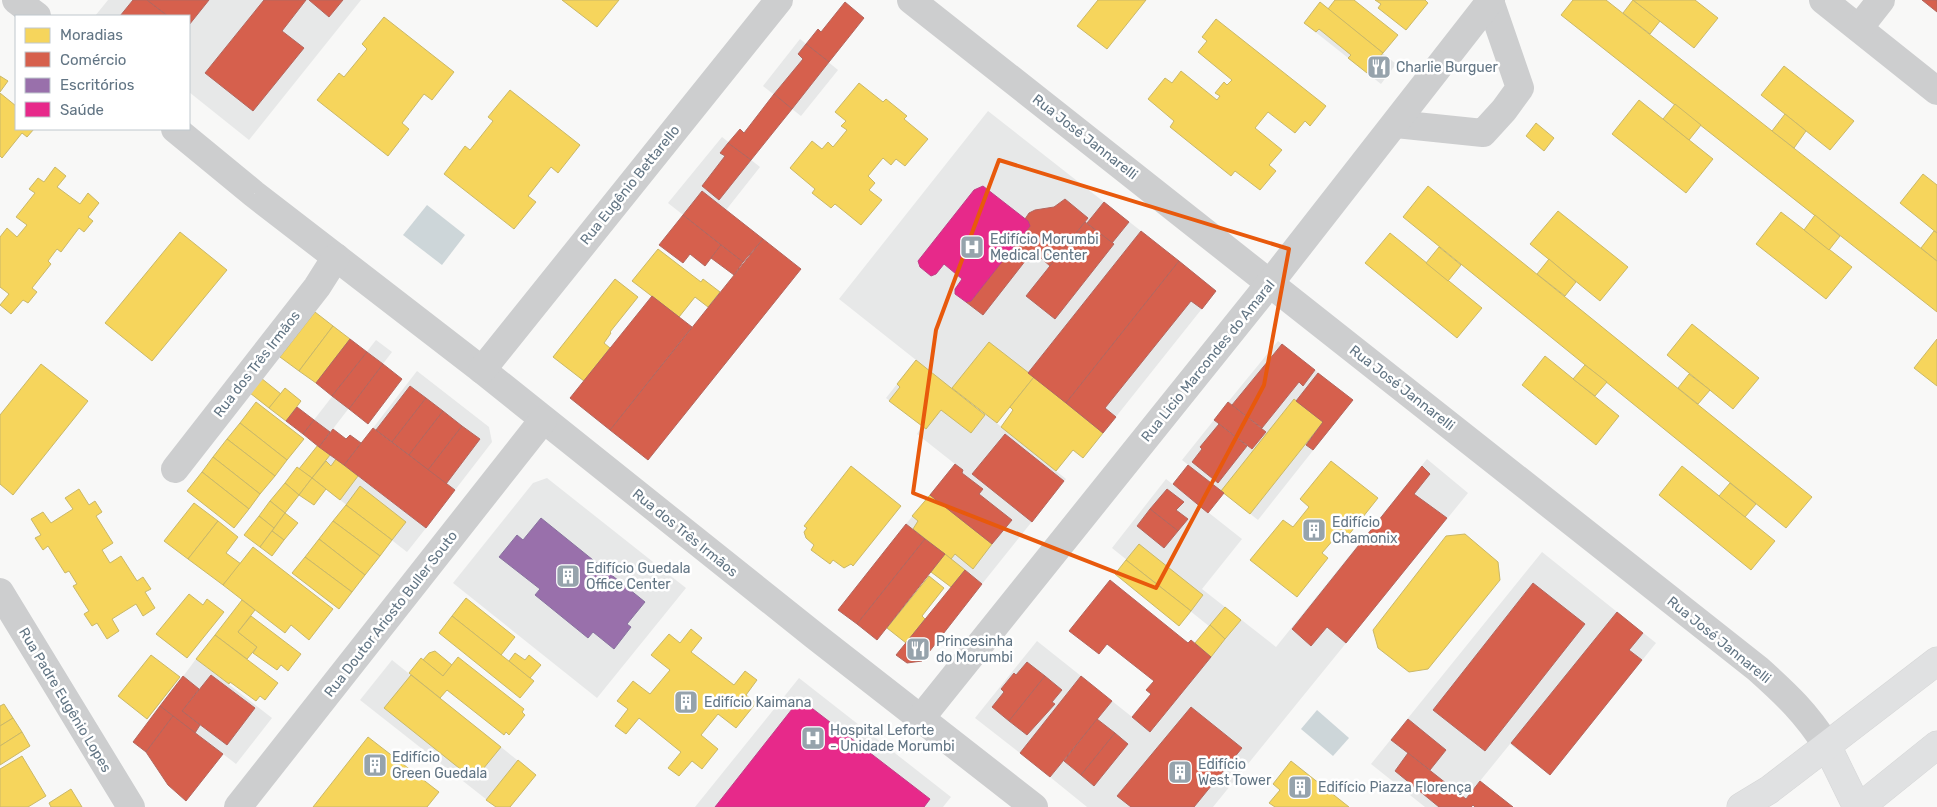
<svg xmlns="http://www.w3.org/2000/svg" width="1937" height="807" font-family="Rubik,sans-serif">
	<rect width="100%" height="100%" fill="#f8f8f7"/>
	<g fill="#e7e8e8">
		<path d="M 108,0 L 361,0 L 249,140 L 189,92 L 189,16 L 95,16 Z"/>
		<path d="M 1320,2 L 1396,64 L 1381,84 L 1304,23 Z"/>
		<path d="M 800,39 L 838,70 L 801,116 L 763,86 Z"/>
		<path d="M 988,111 L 1141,231 L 1028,373 L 953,388 L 1066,479 L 982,584 L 906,524 L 955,464 L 917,434 L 922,426 L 886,398 L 916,360 L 839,299 Z"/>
		<path d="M 722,137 L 760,167 L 726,210 L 763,239 L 743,262 L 668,203 Z"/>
		<path d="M 1179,261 L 1216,291 L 1103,433 L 1066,403 Z"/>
		<path d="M 376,340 L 392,352 L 319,447 L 303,434 Z"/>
		<path d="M 1278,341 L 1353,400 L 1258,520 L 1182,460 L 1214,420 L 1251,449 L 1266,432 L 1228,402 Z"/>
		<path d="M 417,371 L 489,427 L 492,442 L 455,490 L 373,428 Z"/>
		<path d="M 330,455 L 426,528 L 407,552 L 312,478 Z"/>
		<path d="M 1427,459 L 1468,493 L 1213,807 L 1087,807 L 1050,777 L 1112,701 L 1151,732 L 1225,639 L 1112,548 L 1166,479 L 1242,539 L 1202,589 L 1276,647 Z"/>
		<path d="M 547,478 L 686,588 L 597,698 L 453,583 L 533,483 Z"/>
		<path d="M 1542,552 L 1656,643 L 1550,775 L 1510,744 L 1480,781 L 1513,807 L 1425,807 L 1371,764 Z"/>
		<path d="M 1037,641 L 1081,676 L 1020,753 L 975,718 Z"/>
		<path d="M 196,659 L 272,718 L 236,764 L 161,706 Z"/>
		<path d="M 392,660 L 536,775 L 510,807 L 496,807 L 360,700 Z"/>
		<path d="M 799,678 L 951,797 L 943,807 L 695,807 Z"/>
	</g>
	<g fill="#cdd6d9">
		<path d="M 427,205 L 465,235 L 442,265 L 403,235 Z"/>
		<path d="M 1317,710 L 1349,738 L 1333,756 L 1301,729 Z"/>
	</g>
	<g fill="#f6d55c" stroke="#cab868">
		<path d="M 562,0 L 619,0 L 597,27 Z"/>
		<path d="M 1098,0 L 1146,0 L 1107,49 L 1077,26 Z"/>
		<path d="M 1335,0 L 1354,0 L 1398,35 L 1383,53 L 1328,9 Z"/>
		<path d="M 1375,0 L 1425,0 L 1428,3 L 1406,30 L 1378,8 L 1381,4 Z"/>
		<path d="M 1573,0 L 1606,0 L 1937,261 L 1937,312 L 1561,15 Z"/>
		<path d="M 1633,0 L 1660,21 L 1650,34 L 1623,13 Z"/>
		<path d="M 1633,0 L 1695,0 L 1718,18 L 1694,48 Z"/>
		<path d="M 1320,2 L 1383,53 L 1367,73 L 1348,58 L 1351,55 L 1319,29 L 1316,32 L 1304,23 Z"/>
		<path d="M 384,17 L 454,72 L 432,100 L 424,94 L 402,123 L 409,129 L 388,156 L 317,100 L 339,73 L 344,77 L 367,49 L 362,44 Z"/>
		<path d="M 1216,19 L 1326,106 L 1310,126 L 1305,121 L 1295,133 L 1268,112 L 1255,128 L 1282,150 L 1269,165 L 1276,171 L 1260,190 L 1235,171 L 1231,176 L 1170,127 L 1174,121 L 1148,99 L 1165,78 L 1172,83 L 1181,71 L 1217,100 L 1220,96 L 1215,93 L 1224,82 L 1227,85 L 1232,80 L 1198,52 L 1207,41 L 1202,37 Z"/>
		<path d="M 1784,66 L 1854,121 L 1830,150 L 1761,95 Z"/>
		<path d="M 0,76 L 8,81 L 0,92 Z"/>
		<path d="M 859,83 L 883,102 L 886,99 L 907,116 L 904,119 L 928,139 L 905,166 L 896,159 L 891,165 L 883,158 L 868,176 L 875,183 L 869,190 L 882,200 L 861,225 L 835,204 L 831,208 L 812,193 L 815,189 L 790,168 L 812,141 L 822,149 L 828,142 L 833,147 L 847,130 L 841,126 L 846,121 L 835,112 Z"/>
		<path d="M 510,90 L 580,145 L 558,173 L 551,167 L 528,196 L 536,202 L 514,229 L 444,174 L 465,146 L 470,150 L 493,121 L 488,117 Z"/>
		<path d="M 0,93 L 16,106 L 16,129 L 34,129 L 27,137 L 22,133 L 2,158 L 0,156 Z"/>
		<path d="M 1639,100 L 1713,159 L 1686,193 L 1612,134 Z"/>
		<path d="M 1675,104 L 1701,125 L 1689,140 L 1663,119 Z"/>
		<path d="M 1785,114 L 1806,131 L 1794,148 L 1772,131 Z"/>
		<path d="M 1536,123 L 1554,138 L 1544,151 L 1526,136 Z"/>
		<path d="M 55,167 L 66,176 L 57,187 L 80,204 L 88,193 L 99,203 L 88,217 L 93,221 L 84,232 L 79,228 L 61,252 L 57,249 L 48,261 L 51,264 L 32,288 L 37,292 L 28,303 L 23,300 L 11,314 L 0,305 L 9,294 L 0,287 L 0,237 L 7,228 L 17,237 L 27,225 L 16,217 L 35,193 L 29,189 L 38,178 L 44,182 Z"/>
		<path d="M 1923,174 L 1937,185 L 1937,233 L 1900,203 Z"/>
		<path d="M 1428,186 L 1812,497 L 1786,528 L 1403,217 Z"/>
		<path d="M 1558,211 L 1628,267 L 1600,301 L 1530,244 Z"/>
		<path d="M 1781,212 L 1852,267 L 1826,299 L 1756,244 Z"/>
		<path d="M 1815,215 L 1840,236 L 1829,250 L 1804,230 Z"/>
		<path d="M 1934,231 L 1937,233 L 1937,261 L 1921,248 Z"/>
		<path d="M 180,232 L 227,270 L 152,361 L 105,323 Z"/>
		<path d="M 1390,233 L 1482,308 L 1457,338 L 1365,263 Z"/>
		<path d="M 1439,247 L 1461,265 L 1448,281 L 1426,263 Z"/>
		<path d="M 658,249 L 701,282 L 703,279 L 720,292 L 708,307 L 695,297 L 679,317 L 632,281 Z"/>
		<path d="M 1549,259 L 1576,282 L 1565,296 L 1537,274 Z"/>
		<path d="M 615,279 L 638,297 L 610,332 L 611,333 L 604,343 L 610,348 L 584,381 L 553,357 Z"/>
		<path d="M 315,312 L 333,326 L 299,371 L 280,357 Z"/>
		<path d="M 1692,324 L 1759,378 L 1733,409 L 1667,355 Z"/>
		<path d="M 333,326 L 350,339 L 316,383 L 299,371 Z"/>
		<path d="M 1937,339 L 1937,386 L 1914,368 Z"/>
		<path d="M 989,342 L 1034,377 L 997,423 L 952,388 Z"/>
		<path d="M 1545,356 L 1619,416 L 1596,445 L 1522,385 Z"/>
		<path d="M 916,360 L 985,415 L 971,433 L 941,410 L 926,429 L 889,401 L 900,387 L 897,384 Z"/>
		<path d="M 41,364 L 88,401 L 13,495 L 0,484 L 0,415 Z"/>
		<path d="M 1585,365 L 1607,382 L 1595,396 L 1573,379 Z"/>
		<path d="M 1689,374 L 1710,390 L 1698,404 L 1678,388 Z"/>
		<path d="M 1034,377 L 1103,433 L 1083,458 L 1073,450 L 1056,471 L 1001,427 L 1013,410 L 1010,407 Z"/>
		<path d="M 261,378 L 281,394 L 269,408 L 250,393 Z"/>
		<path d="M 285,388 L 301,401 L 286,421 L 269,408 Z"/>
		<path d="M 1294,399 L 1323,422 L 1250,514 L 1221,491 Z"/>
		<path d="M 256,402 L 304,439 L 287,460 L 240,423 Z"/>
		<path d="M 240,423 L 287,460 L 275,476 L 227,439 Z"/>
		<path d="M 227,439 L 275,476 L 260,494 L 213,457 Z"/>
		<path d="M 318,445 L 330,455 L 312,478 L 299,469 Z"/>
		<path d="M 213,457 L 260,494 L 249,509 L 202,472 Z"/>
		<path d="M 336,459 L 358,476 L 340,500 L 312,478 L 326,461 L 331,466 Z"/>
		<path d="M 1331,461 L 1378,498 L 1347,537 L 1340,532 L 1322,553 L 1328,558 L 1297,597 L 1250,560 L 1283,520 L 1293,527 L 1309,507 L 1300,499 Z"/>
		<path d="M 851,466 L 901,506 L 853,566 L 851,564 L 844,568 L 833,560 L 830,564 L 811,550 L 814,545 L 806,538 L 804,532 L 807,528 L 804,526 Z"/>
		<path d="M 1682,466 L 1775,541 L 1751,570 L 1659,495 Z"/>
		<path d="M 297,467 L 312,478 L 299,495 L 285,483 Z"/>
		<path d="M 202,472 L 249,509 L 234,528 L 187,491 Z"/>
		<path d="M 312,478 L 326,489 L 314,505 L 299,495 Z"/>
		<path d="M 285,483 L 299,495 L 285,513 L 270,501 Z"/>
		<path d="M 1730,483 L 1756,504 L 1745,517 L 1719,496 Z"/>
		<path d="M 360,486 L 406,522 L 392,540 L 346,505 Z"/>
		<path d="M 79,489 L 89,505 L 95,501 L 102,512 L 96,516 L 113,543 L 102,550 L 110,563 L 121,556 L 137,581 L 143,577 L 151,589 L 145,592 L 155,608 L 143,616 L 136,604 L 112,619 L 119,631 L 107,639 L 97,623 L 92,626 L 84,614 L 89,611 L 73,586 L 77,584 L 69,571 L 65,573 L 48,546 L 43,550 L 35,538 L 41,535 L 31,519 L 43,512 L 51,523 L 73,509 L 65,498 Z"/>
		<path d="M 930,495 L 992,544 L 973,569 L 955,554 L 951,559 L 913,529 L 918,521 L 912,516 Z"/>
		<path d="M 270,501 L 285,513 L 274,528 L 259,516 Z"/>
		<path d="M 194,503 L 218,521 L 188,559 L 164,541 Z"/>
		<path d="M 346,505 L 392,540 L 380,556 L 333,521 Z"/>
		<path d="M 285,513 L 298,523 L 284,540 L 272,531 Z"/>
		<path d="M 259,516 L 274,528 L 260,547 L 244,535 Z"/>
		<path d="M 218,521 L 238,537 L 226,553 L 241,564 L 223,585 L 188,559 Z"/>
		<path d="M 333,521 L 380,556 L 365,575 L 319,539 Z"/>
		<path d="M 272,531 L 284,540 L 272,556 L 260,547 Z"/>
		<path d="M 1465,534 L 1498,562 L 1500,580 L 1428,669 L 1409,672 L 1378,648 L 1373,630 L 1446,536 Z"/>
		<path d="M 319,539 L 365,575 L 352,592 L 305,557 Z"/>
		<path d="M 1139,544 L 1203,595 L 1191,611 L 1126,560 Z"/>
		<path d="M 253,547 L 333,609 L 309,640 L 291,625 L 285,633 L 223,585 Z"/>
		<path d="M 945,554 L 965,570 L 951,587 L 931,572 Z"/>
		<path d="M 305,557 L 352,592 L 339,609 L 292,573 Z"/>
		<path d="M 1126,560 L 1191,611 L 1179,626 L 1115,574 Z"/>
		<path d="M 929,576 L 944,588 L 922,616 L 925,619 L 906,643 L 887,628 Z"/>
		<path d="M 189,594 L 203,605 L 207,599 L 224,612 L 187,658 L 156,634 Z"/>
		<path d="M 466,598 L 515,637 L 501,655 L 452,616 Z"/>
		<path d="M 242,600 L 255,610 L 238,632 L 257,647 L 247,659 L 215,635 Z"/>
		<path d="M 1225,607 L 1241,620 L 1225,639 L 1210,625 Z"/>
		<path d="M 251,616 L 301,654 L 288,671 L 281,665 L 277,670 L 253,653 L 257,647 L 238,632 Z"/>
		<path d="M 452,616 L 534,681 L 520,698 L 439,633 Z"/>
		<path d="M 1210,625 L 1225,639 L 1211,657 L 1195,643 Z"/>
		<path d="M 691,629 L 702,638 L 691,652 L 734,685 L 745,671 L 757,680 L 746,695 L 756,703 L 736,728 L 718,714 L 701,735 L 718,749 L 702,769 L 692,761 L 679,776 L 668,768 L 681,752 L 639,718 L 626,734 L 615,726 L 628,709 L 617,701 L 633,681 L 650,694 L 670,670 L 651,655 L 669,634 L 680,643 Z"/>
		<path d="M 215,635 L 278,683 L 265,700 L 260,696 L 256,701 L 230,682 L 229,684 L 196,659 Z"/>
		<path d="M 435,651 L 452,665 L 443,676 L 423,660 L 429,653 Z"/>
		<path d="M 515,653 L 525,660 L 529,655 L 541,665 L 530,678 L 509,661 Z"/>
		<path d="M 151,655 L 180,677 L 147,719 L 118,696 Z"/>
		<path d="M 458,657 L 524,709 L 522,712 L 525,715 L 509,735 L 506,732 L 504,735 L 447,690 L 440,698 L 409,673 L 421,658 L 443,676 Z"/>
		<path d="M 411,675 L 501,747 L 474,780 L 384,708 Z"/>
		<path d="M 4,704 L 13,718 L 0,726 L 0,706 Z"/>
		<path d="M 13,718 L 22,732 L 0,746 L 0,726 Z"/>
		<path d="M 22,732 L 30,746 L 0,765 L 0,746 Z"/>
		<path d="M 368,737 L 439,792 L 427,807 L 313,807 Z"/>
		<path d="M 22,756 L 46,796 L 28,807 L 0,807 L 0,769 Z"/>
		<path d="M 518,760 L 536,775 L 510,807 L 496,807 L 486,800 Z"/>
		<path d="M 1291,761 L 1349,807 L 1275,807 L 1269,803 L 1280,790 L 1273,784 Z"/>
		<path d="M 71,789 L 82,807 L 51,807 L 49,803 Z"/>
	</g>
	<g fill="#d6604d" stroke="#b3665e">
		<path d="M 133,0 L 147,0 L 168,16 L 120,16 Z"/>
		<path d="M 147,0 L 209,0 L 189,25 L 189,16 L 168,16 Z"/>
		<path d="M 264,0 L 306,0 L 282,31 L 304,48 L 253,111 L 205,73 Z"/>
		<path d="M 309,0 L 343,0 L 329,17 Z"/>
		<path d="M 1922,0 L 1937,0 L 1937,12 Z"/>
		<path d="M 845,2 L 864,18 L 829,62 L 806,44 L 818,29 L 821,32 Z"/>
		<path d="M 806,44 L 829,62 L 792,109 L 774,94 L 803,59 L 798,54 Z"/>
		<path d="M 774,94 L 792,109 L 751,160 L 728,143 L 740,129 L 744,133 Z"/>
		<path d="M 728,143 L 751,160 L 719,200 L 702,186 L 725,156 L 720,153 Z"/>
		<path d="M 702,191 L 763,239 L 743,262 L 683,215 Z"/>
		<path d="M 1065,199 L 1088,218 L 1050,266 L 1033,251 L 983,315 L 966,302 L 971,301 L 1030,226 L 1025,219 L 1029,213 L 1035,210 L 1054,207 Z"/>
		<path d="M 1104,202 L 1129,222 L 1112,243 L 1087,223 Z"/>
		<path d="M 683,215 L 721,245 L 705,266 L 690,254 L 683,263 L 659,245 Z"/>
		<path d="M 1085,222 L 1114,244 L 1055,319 L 1026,296 Z"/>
		<path d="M 1141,231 L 1179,261 L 1066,403 L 1028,373 Z"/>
		<path d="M 763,239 L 801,269 L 648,460 L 610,430 Z"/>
		<path d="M 721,245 L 743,262 L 734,275 L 711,258 Z"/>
		<path d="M 1179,261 L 1216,291 L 1202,309 L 1191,301 L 1105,408 L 1116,417 L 1103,433 L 1066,403 Z"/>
		<path d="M 652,296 L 692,327 L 610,430 L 570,398 Z"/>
		<path d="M 350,339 L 367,352 L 332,396 L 316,383 Z"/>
		<path d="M 1282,344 L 1315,370 L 1303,386 L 1299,382 L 1262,428 L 1232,405 Z"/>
		<path d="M 367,352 L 383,364 L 349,409 L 332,396 Z"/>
		<path d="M 383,364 L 402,379 L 368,424 L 349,409 Z"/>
		<path d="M 1318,373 L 1353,400 L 1313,450 L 1306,445 L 1323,422 L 1296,401 Z"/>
		<path d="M 410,386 L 426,398 L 392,442 L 376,430 Z"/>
		<path d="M 426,398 L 443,411 L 409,455 L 392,442 Z"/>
		<path d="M 1228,402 L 1266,432 L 1252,449 L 1214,420 Z"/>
		<path d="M 297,407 L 314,420 L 303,434 L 286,421 Z"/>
		<path d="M 443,411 L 462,426 L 428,470 L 409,455 Z"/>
		<path d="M 314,420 L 330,432 L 319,447 L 303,434 Z"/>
		<path d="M 1219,424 L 1247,446 L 1218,483 L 1192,462 L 1202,449 L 1200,447 Z"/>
		<path d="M 462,426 L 480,439 L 446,484 L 428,470 Z"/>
		<path d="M 373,428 L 455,490 L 426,528 L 344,465 Z"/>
		<path d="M 333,429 L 346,439 L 350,435 L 361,443 L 344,465 L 319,447 Z"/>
		<path d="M 1005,434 L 1064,481 L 1032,522 L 972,474 Z"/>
		<path d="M 955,464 L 963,470 L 962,473 L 983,489 L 979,494 L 1012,520 L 992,544 L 930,495 Z"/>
		<path d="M 1188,465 L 1224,493 L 1208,513 L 1173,484 Z"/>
		<path d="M 1422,466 L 1430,474 L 1414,494 L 1447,518 L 1346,643 L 1327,627 L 1311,646 L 1292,629 Z"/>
		<path d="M 1167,489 L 1184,502 L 1176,510 L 1188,519 L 1178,531 L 1150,509 Z"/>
		<path d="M 1150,509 L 1178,531 L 1164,548 L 1137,526 Z"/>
		<path d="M 906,524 L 925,539 L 857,624 L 838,610 Z"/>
		<path d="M 925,539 L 945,554 L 877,640 L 857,624 Z"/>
		<path d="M 965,570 L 982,584 L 922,661 L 907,663 L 896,655 Z"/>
		<path d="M 1110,580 L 1188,643 L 1191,640 L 1211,657 L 1150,732 L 1132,717 L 1151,694 L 1146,690 L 1154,681 L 1107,644 L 1099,654 L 1069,631 Z"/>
		<path d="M 1533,583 L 1585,624 L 1485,751 L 1433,710 Z"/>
		<path d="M 1617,612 L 1643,633 L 1629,650 L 1642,660 L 1550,775 L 1511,743 Z"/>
		<path d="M 1027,662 L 1045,676 L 1009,721 L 992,707 L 1004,692 L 1001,689 L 1014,673 L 1016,675 Z"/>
		<path d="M 211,675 L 255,708 L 227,745 L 182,711 Z"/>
		<path d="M 183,676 L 199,689 L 182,711 L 200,725 L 195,733 L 160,706 Z"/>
		<path d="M 1045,676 L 1062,690 L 1052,702 L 1055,704 L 1027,735 L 1009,721 Z"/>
		<path d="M 1081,676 L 1112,701 L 1050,777 L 1020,753 Z"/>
		<path d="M 160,706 L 173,716 L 146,752 L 133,742 Z"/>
		<path d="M 1191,707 L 1242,748 L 1194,807 L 1131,807 L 1117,796 Z"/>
		<path d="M 173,716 L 223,754 L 186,801 L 168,785 L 146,752 Z"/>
		<path d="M 1097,719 L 1115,733 L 1081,775 L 1064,761 Z"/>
		<path d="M 1408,719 L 1446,750 L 1430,770 L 1391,740 Z"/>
		<path d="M 1115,733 L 1128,744 L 1094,786 L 1081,775 Z"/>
		<path d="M 1408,753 L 1466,799 L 1480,781 L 1513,807 L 1475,807 L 1473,805 L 1471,807 L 1439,807 L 1395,771 Z"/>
	</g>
	<path fill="#9970ab" stroke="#88729f" d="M 541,518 L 645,602 L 627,624 L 631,627 L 614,649 L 593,632 L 588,638 L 535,595 L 540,589 L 499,557 L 517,535 L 523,540 Z"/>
	<g fill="#e7298a" stroke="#bf4088">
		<path d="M 983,186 L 1028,221 L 1030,226 L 971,301 L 966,302 L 955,294 L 955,289 L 962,279 L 944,264 L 936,274 L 931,276 L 920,267 L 918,261 L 974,190 Z"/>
		<path d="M 800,699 L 930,799 L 924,807 L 715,807 Z"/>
	</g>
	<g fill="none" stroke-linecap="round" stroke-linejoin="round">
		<g stroke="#d5d6d7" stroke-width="29">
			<path id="major" d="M 1827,746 L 1857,807"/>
		</g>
		<g stroke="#d5d6d6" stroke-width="29">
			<g id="highway">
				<path d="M 1741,807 L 1769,790 L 1937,661"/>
				<path d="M 1860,807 L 1937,745"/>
			</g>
		</g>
		<g stroke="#cdcecf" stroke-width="28">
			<path d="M 16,0 L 37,16"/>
			<path d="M 911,0 L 1758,669 C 1787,695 1806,713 1827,746"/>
			<path d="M 1823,0 L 1937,91"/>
			<path d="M 1859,28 L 1881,0"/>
			<path d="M 1396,124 L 1483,133 L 1504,110 L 1520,88 L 1490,1"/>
			<path d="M 175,129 L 254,194 L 482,370 L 815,636 L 1034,807"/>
			<path d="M 482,370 L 779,0"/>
			<path d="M 175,469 L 317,287 L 336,257"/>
			<path d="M 0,592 L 131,807"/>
			<path d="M 921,718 L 1270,283 L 1491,0"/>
			<path d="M 238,807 L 543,420"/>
		</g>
		<use href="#major" stroke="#e0e1e2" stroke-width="28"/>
		<use href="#highway" stroke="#e0e1e2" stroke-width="28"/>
	</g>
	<path fill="none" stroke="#e8590c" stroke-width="4" stroke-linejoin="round" d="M 999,160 L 1289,249 L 1264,385 L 1156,588 L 913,493 L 936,330 Z"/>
	<defs>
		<g id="restaurant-square" transform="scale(1.25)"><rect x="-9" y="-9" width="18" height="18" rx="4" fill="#96a3ac" stroke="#fff"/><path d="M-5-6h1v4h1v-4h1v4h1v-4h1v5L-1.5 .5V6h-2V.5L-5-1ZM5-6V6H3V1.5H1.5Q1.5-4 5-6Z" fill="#fff"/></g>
		<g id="hospital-square" transform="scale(1.25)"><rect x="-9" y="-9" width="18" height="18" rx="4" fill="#96a3ac" stroke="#fff"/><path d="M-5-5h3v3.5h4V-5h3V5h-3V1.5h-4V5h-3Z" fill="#fff"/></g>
		<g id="building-square" transform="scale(1.25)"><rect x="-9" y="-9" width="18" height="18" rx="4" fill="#96a3ac" stroke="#fff"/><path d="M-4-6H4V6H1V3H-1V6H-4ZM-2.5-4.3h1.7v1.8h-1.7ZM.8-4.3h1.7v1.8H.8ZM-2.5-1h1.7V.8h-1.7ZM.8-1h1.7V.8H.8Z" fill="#fff"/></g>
	</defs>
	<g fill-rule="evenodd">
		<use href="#restaurant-square" x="1379" y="67"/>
		<use href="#hospital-square" x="972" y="247"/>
		<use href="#building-square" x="1314" y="530"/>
		<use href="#building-square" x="568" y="576"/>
		<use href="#restaurant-square" x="918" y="649"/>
		<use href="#building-square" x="686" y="702"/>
		<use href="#hospital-square" x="813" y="738"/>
		<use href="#building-square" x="375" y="765"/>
		<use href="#building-square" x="1180" y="772"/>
		<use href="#building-square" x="1300" y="787"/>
	</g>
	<g text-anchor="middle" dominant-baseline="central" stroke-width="5" stroke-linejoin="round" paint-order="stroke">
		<g font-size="14" fill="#627584" stroke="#fff" text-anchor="start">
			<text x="1396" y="67">Charlie Burguer</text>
			<text x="990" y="239">Edifício Morumbi<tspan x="990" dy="16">Medical Center</tspan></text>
			<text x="1332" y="522">Edifício<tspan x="1332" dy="16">Chamonix</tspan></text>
			<text x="586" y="568">Edifício Guedala<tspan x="586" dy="16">Office Center</tspan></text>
			<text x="936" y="641">Princesinha<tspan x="936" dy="16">do Morumbi</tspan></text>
			<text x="704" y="702">Edifício Kaimana</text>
			<text x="830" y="730">Hospital Leforte<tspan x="830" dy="16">- Unidade Morumbi</tspan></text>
			<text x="392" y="757">Edifício<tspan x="392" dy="16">Green Guedala</tspan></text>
			<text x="1198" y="764">Edifício<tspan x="1198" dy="16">West Tower</tspan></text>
			<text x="1318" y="787">Edifício Piazza Florença</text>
		</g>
		<g font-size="14" fill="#627584" stroke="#fff">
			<text transform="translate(1085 137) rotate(38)">Rua José Jannarelli</text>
			<text transform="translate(630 185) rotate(-51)">Rua Eugênio Bettarello</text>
			<text transform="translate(1208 361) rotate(-51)">Rua Licio Marcondes do Amaral</text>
			<text transform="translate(257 364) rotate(-52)">Rua dos Três Irmãos</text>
			<text transform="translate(1402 388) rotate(38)">Rua José Jannarelli</text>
			<text transform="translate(685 533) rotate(39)">Rua dos Três Irmãos</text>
			<text transform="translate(391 614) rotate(-52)">Rua Doutor Ariosto Buller Souto</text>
			<text transform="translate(1719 640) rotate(39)">Rua José Jannarelli</text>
			<text transform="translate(65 700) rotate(59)">Rua Padre Eugênio Lopes</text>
		</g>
	</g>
	<rect x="15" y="15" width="175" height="115" fill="#ffffff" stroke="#c0c8ce"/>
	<rect x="25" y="28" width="25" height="15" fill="#f6d55c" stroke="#c0c8ce"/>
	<text x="60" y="40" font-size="15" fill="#627584">Moradias</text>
	<rect x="25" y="52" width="25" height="15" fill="#d6604d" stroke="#c0c8ce"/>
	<text x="60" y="65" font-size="15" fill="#627584">Comércio</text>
	<rect x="25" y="78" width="25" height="15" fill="#9970ab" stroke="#c0c8ce"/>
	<text x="60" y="90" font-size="15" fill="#627584">Escritórios</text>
	<rect x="25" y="102" width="25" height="15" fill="#e7298a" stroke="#c0c8ce"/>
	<text x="60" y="115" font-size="15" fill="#627584">Saúde</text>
</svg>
